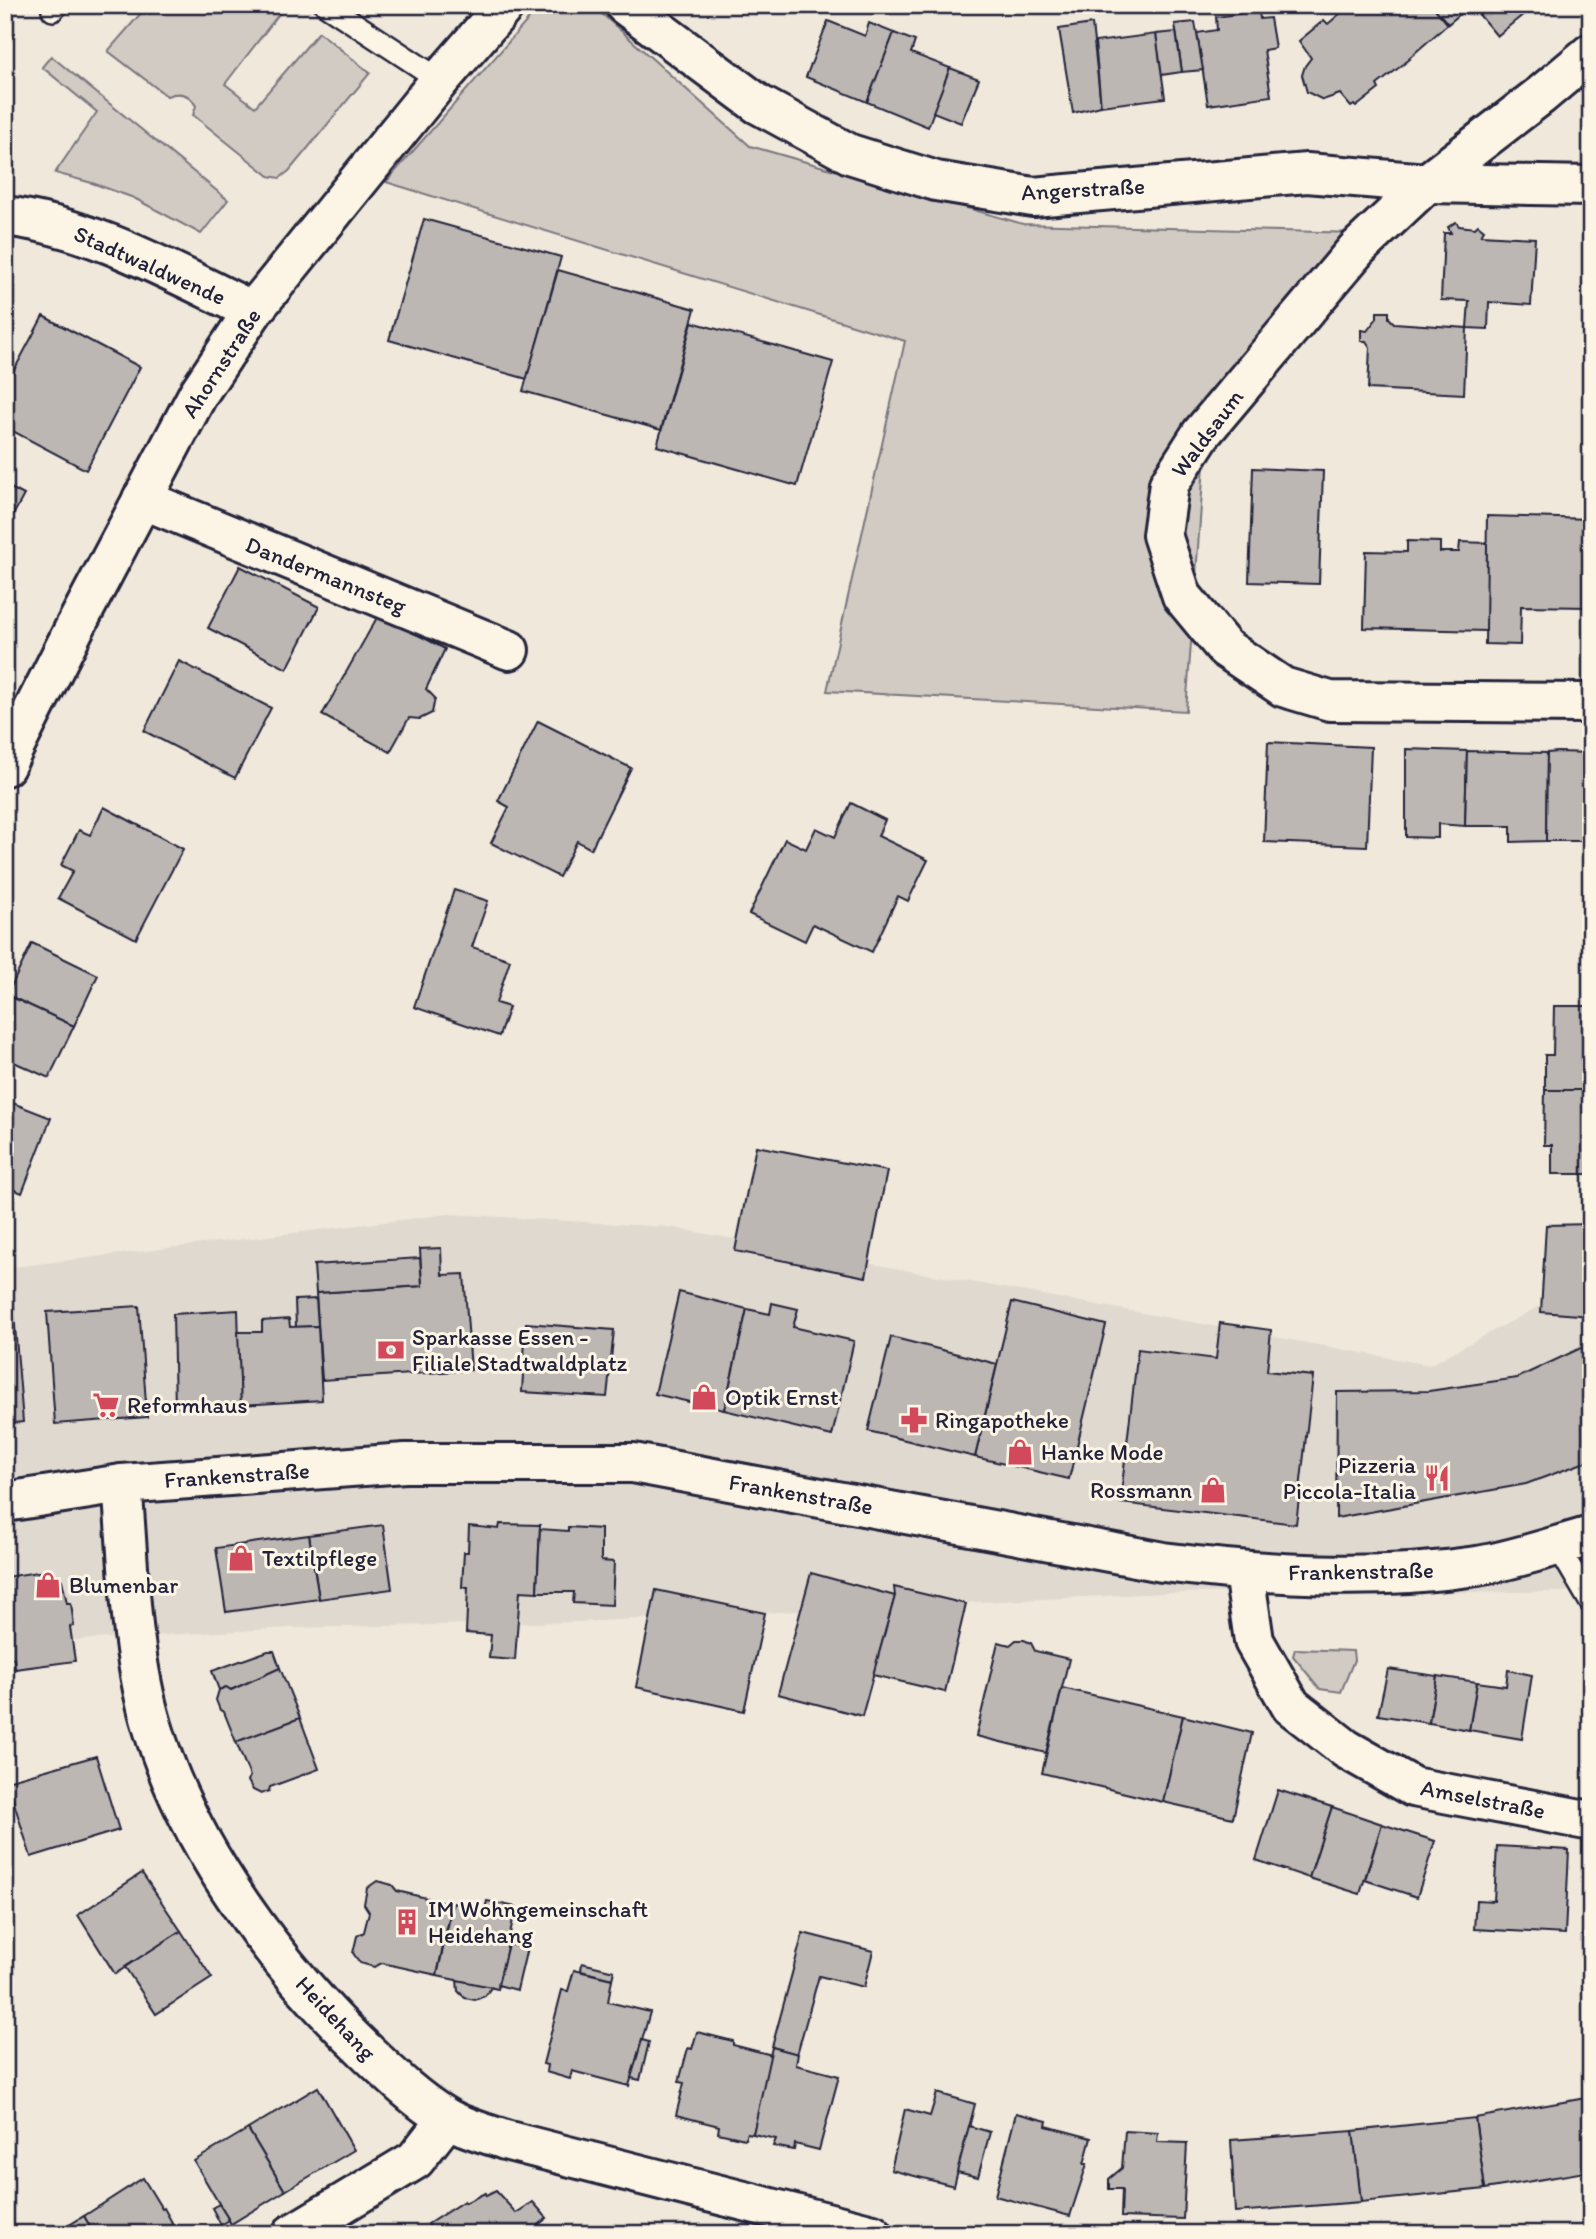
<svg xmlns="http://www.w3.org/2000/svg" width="1596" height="2239" font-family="Itim,sans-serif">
	<rect width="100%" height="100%" fill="#efe8db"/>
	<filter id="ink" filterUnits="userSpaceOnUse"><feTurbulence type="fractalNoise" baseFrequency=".0143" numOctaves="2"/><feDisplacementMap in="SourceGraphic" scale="14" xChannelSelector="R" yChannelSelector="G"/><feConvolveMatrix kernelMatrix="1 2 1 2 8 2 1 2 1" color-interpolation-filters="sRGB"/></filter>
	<g filter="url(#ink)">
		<path fill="#e0d9cf" d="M 449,1214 L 668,1227 L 1429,1365 L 1591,1279 L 1591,1585 L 1564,1592 L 1163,1593 L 577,1622 L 289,1628 L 5,1644 L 5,1268 Z"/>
		<g fill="#d1cbc3" stroke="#7a767f" stroke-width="2">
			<path d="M 148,5 L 275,5 L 282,10 L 225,84 L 255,107 L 319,32 L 370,73 L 289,171 L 280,178 L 269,176 L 193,115 L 196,106 C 190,94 180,91 167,96 L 108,51 Z"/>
			<path d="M 541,5 L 592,5 L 750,146 L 1023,224 L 1358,233 L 1206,438 L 1186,711 L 827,691 L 905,341 L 386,182 Z"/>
			<path d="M 51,56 L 228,200 L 201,234 L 134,198 L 92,183 L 55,173 L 97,112 L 42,67 Z"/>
			<path d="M 1295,1649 L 1353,1651 L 1354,1660 L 1341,1692 L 1320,1689 L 1293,1656 Z"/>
		</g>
		<g fill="#bcb7b3" stroke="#22223b" stroke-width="2">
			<path d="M 1350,5 L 1432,5 L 1448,24 L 1409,58 L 1410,59 L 1377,85 L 1379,89 L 1356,107 L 1354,105 L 1351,107 L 1340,94 L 1323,100 L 1307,92 L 1302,75 L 1305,66 L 1311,58 L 1299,41 L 1324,20 L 1328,24 Z"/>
			<path d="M 1432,5 L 1471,5 L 1448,24 Z"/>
			<path d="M 1471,5 L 1516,5 L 1524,14 L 1497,36 Z"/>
			<path d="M 1259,11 L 1260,19 L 1270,18 L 1275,48 L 1264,50 L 1271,96 L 1208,105 L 1197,33 L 1217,30 L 1216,17 Z"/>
			<path d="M 828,21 L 865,36 L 869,23 L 894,33 L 867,102 L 806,77 Z"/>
			<path d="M 1195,22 L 1203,70 L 1182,72 L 1175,24 Z"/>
			<path d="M 1092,24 L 1101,106 L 1073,113 L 1059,29 Z"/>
			<path d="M 1176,32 L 1182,72 L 1161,75 L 1156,34 Z"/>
			<path d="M 894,33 L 915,41 L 911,53 L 950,68 L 928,127 L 867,102 Z"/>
			<path d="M 1156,34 L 1165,98 L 1101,106 L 1095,42 Z"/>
			<path d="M 950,68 L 979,79 L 961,123 L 933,112 Z"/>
			<path d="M 424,219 L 561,257 L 527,379 L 389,340 Z"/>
			<path d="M 1456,222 L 1459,226 L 1475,228 L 1478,225 L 1484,230 L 1481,235 L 1535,238 L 1531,305 L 1489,302 L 1488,329 L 1467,328 L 1469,301 L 1441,300 L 1444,233 L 1451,233 L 1448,227 Z"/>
			<path d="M 558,270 L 695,309 L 661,430 L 523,391 Z"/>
			<path d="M 1377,312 L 1389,312 L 1389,318 L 1394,323 L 1467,328 L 1464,394 L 1368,389 L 1370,347 L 1366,341 L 1361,341 L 1361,330 L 1367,331 L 1377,318 Z"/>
			<path d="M 43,316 L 140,367 L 86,470 L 5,427 L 5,387 Z"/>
			<path d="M 692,322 L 833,362 L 797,486 L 657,446 Z"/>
			<path d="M 1253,468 L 1323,471 L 1319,584 L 1249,582 Z"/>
			<path d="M 5,485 L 24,495 L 5,530 Z"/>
			<path d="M 1487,516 L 1591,519 L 1591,607 L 1521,606 L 1520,645 L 1485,644 Z"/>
			<path d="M 1407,541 L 1440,542 L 1440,552 L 1459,552 L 1460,542 L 1487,543 L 1486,631 L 1364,628 L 1366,551 L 1407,552 Z"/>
			<path d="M 240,566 L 319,607 L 287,669 L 208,628 Z"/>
			<path d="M 379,614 L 445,649 L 426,689 L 435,698 L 432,713 L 420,719 L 409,718 L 390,752 L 322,715 Z"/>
			<path d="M 179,661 L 271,708 L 235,778 L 144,731 Z"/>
			<path d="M 538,721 L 631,768 L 591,849 L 577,841 L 559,877 L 491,843 L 509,807 L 498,801 Z"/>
			<path d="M 1268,742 L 1371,747 L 1367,846 L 1264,842 Z"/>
			<path d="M 1406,749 L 1467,751 L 1465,826 L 1438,824 L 1438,838 L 1406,837 Z"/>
			<path d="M 1467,751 L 1547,753 L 1546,841 L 1511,842 L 1511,826 L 1465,826 Z"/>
			<path d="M 1558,752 L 1591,753 L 1591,852 L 1586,852 L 1586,841 L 1546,841 L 1547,753 Z"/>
			<path d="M 851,803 L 885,820 L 878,836 L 928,860 L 908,901 L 898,896 L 872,952 L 813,924 L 805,941 L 749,914 L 785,839 L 806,849 L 816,828 L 835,837 Z"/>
			<path d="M 104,807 L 183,849 L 136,939 L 58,898 L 73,871 L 61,865 L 79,830 L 90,835 Z"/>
			<path d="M 454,890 L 488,901 L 472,947 L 510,960 L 496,1003 L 509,1007 L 499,1036 L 414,1007 Z"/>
			<path d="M 32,943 L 98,975 L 74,1026 L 7,995 Z"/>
			<path d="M 7,995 L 74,1026 L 49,1078 L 5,1058 Z"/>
			<path d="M 1554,1006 L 1591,1006 L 1591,1090 L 1545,1090 L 1545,1055 L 1553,1055 Z"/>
			<path d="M 1545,1090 L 1591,1090 L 1591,1174 L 1552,1174 L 1552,1145 L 1544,1145 Z"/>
			<path d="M 5,1100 L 51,1118 L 22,1193 L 5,1186 Z"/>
			<path d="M 756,1146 L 887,1171 L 866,1277 L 735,1251 Z"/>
			<path d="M 1591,1224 L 1591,1316 L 1541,1312 L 1546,1225 Z"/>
			<path d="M 441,1248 L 442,1275 L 464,1274 L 471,1370 L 322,1380 L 316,1293 L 422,1286 L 420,1249 Z"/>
			<path d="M 420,1258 L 422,1286 L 316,1293 L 314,1265 Z"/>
			<path d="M 12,1290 L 23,1422 L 5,1424 L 5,1291 Z"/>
			<path d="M 679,1292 L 747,1309 L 724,1410 L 655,1394 Z"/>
			<path d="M 316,1299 L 318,1326 L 296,1327 L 295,1300 Z"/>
			<path d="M 1012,1302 L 1106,1325 L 1069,1479 L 975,1457 Z"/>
			<path d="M 772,1303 L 798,1309 L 793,1327 L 854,1341 L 832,1436 L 724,1410 L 747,1309 L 770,1314 Z"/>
			<path d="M 139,1306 L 147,1417 L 55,1424 L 47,1312 Z"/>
			<path d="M 238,1310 L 241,1405 L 175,1408 L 173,1314 Z"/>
			<path d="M 289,1319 L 290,1327 L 318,1326 L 322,1400 L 241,1405 L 238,1332 L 262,1332 L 262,1321 Z"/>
			<path d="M 526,1323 L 614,1330 L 607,1397 L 522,1392 Z"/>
			<path d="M 1220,1323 L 1271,1330 L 1267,1371 L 1313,1376 L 1296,1524 L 1120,1503 L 1138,1349 L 1216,1359 Z"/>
			<path d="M 891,1337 L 997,1364 L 975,1457 L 868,1431 Z"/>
			<path d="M 1583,1347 L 1591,1364 L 1591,1460 L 1526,1484 L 1336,1518 L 1337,1392 L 1429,1391 L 1517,1378 Z"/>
			<path d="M 500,1524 L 540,1525 L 537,1592 L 520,1591 L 515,1660 L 489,1658 L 491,1635 L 466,1633 L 468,1587 L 462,1587 L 464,1552 L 468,1552 L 469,1526 L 499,1529 Z"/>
			<path d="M 383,1525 L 392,1589 L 319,1599 L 309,1535 Z"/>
			<path d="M 568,1527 L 601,1529 L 601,1561 L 614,1562 L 612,1605 L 573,1603 L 574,1592 L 537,1592 L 540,1529 L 568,1531 Z"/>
			<path d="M 309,1535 L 319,1599 L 226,1612 L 216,1548 Z"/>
			<path d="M 51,1570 L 62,1580 L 67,1603 L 71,1603 L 74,1626 L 70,1627 L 75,1661 L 15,1669 L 14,1658 L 5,1660 L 5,1577 Z"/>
			<path d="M 811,1573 L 895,1596 L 862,1716 L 778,1694 Z"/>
			<path d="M 894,1587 L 966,1604 L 945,1692 L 873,1675 L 895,1596 Z"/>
			<path d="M 656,1590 L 765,1613 L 744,1711 L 636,1687 Z"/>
			<path d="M 1016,1640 L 1024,1640 L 1031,1643 L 1035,1651 L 1069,1659 L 1046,1753 L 976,1736 L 998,1642 L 1010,1645 Z"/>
			<path d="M 268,1651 L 274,1651 L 280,1668 L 231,1690 L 226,1687 L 219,1690 L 212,1671 Z"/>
			<path d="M 280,1668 L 300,1718 L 236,1742 L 224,1712 L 220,1710 L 216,1700 L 219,1690 L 226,1687 L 231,1690 Z"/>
			<path d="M 1388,1669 L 1437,1676 L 1429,1723 L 1378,1715 Z"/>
			<path d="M 1508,1670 L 1532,1675 L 1522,1739 L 1469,1730 L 1477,1682 L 1506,1686 Z"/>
			<path d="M 1437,1676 L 1477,1682 L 1469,1730 L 1429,1723 Z"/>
			<path d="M 1062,1688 L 1183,1716 L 1163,1802 L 1042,1773 Z"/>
			<path d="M 1183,1716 L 1252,1733 L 1233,1818 L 1163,1802 Z"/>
			<path d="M 300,1718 L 319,1769 L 270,1787 L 269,1791 L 261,1794 L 253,1790 L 248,1781 L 250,1776 L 236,1742 Z"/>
			<path d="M 96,1756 L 119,1830 L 31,1857 L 7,1781 Z"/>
			<path d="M 1278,1790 L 1332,1807 L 1309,1878 L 1256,1860 Z"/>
			<path d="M 1332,1807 L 1382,1824 L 1360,1894 L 1309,1878 Z"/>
			<path d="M 1382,1824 L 1435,1841 L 1417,1897 L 1365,1880 Z"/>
			<path d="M 1497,1846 L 1569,1850 L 1565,1934 L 1474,1929 L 1476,1900 L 1494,1901 Z"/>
			<path d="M 142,1873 L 181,1931 L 115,1974 L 78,1915 Z"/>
			<path d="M 377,1881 L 392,1885 L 397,1891 L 452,1904 L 437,1975 L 382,1963 L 374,1967 L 360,1963 L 353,1953 L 357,1936 L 364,1932 L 369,1912 L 364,1904 L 367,1888 Z"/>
			<path d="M 487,1901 L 516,1907 L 514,1915 L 485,1909 Z"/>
			<path d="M 453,1903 L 514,1915 L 498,1989 L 437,1976 Z"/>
			<path d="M 181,1931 L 212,1978 L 156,2014 L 125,1967 Z"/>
			<path d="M 803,1933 L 873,1951 L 864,1987 L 819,1976 L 797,2054 L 772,2047 Z"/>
			<path d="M 508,1944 L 527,1948 L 517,1990 L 498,1985 Z"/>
			<path d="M 582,1963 L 614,1971 L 612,1979 L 581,1971 Z"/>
			<path d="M 574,1970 L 612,1979 L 608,2002 L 650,2012 L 629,2086 L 572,2071 L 570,2079 L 546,2072 L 547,2065 L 543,2064 L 562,1990 L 568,1991 Z"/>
			<path d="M 457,1980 L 491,1987 L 490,1989 L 485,1996 L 475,2000 L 465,1998 L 458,1991 Z"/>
			<path d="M 697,2032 L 733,2041 L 733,2045 L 772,2055 L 753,2134 L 747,2133 L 745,2139 L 718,2133 L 719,2126 L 676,2115 L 684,2083 L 679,2082 L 688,2048 L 692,2049 Z"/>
			<path d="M 642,2040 L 649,2042 L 640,2080 L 631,2078 Z"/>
			<path d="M 772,2047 L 798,2054 L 796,2065 L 839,2076 L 819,2150 L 795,2144 L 794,2150 L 773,2146 L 776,2139 L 753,2134 Z"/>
			<path d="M 318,2087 L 354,2150 L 285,2191 L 248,2129 Z"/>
			<path d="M 937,2093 L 975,2104 L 954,2186 L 891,2170 L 905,2109 L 930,2116 Z"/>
			<path d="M 1591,2097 L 1591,2171 L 1485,2189 L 1475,2118 Z"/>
			<path d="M 1016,2113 L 1047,2121 L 1046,2126 L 1091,2138 L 1084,2164 L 1087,2164 L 1070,2216 L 995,2196 Z"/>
			<path d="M 1475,2118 L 1485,2189 L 1361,2202 L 1353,2131 Z"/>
			<path d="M 969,2126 L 990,2132 L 978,2177 L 957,2172 Z"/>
			<path d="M 248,2129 L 285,2191 L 231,2224 L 194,2161 Z"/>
			<path d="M 1125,2131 L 1158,2133 L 1157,2142 L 1187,2143 L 1183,2219 L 1121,2217 L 1122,2189 L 1109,2189 L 1109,2179 L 1122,2168 Z"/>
			<path d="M 1353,2131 L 1361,2202 L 1235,2212 L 1231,2140 Z"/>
			<path d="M 143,2178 L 162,2209 L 164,2208 L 174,2226 L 172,2227 L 176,2234 L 94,2234 L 84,2216 Z"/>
			<path d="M 496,2191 L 516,2213 L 533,2202 L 547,2218 L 528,2234 L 434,2234 L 428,2224 L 464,2201 L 465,2203 L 485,2193 L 486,2196 Z"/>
			<path d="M 219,2204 L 229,2220 L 221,2225 L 212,2208 Z"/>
			<path d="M 84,2216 L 94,2234 L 55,2234 Z"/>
		</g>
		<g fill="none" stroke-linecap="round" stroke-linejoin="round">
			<g stroke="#22223b" stroke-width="26">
				<g id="service">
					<path d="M 326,5 L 440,80"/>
					<path d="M 53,10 L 57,5"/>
					<path d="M 1557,1545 L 1591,1603"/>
				</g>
			</g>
			<g stroke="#22223b" stroke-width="44">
				<g id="minor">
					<path d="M 625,5 L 758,104 L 850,154 L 936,181 L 1033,197 L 1307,173 L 1427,183 L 1591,186"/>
					<path d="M 1591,53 L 1541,95 L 1427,183 L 1357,249 L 1201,434 L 1169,484 L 1162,535 L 1182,596 L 1225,648 L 1283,687 L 1330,701 L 1591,703"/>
					<path d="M 5,216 C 94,227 173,273 253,311"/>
					<path d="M 142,499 L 509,650"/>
					<path d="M 5,766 L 74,629 L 198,394 L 253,311 L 440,80 L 505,5"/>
					<path d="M 122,1484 C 129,1562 129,1649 152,1725 C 188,1848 279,1970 372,2057 C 395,2079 418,2101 445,2117 C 463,2128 486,2133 505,2140 L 873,2234"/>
					<path d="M 1244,1572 L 1254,1641 L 1291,1706 L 1346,1749 L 1413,1787 L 1591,1821"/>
					<path d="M 292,2234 L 415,2160 L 447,2119"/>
				</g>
			</g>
			<g stroke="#22223b" stroke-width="44">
				<path id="secondary" d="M 5,1502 L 122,1484 L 405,1463 L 633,1463 L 1163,1562 C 1267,1575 1374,1581 1477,1566 C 1515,1560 1554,1546 1591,1536"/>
			</g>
			<use href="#service" stroke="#fcf5e5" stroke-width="21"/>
			<use href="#minor" stroke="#fcf5e5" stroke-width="38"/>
			<use href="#secondary" stroke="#fcf5e5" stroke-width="38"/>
		</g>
	</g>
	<defs>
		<g id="bank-bare" transform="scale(2.1)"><path d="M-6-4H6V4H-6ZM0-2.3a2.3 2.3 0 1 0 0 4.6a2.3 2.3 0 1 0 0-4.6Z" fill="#d1495b" stroke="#fcf5e5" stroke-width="2.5" paint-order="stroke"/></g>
		<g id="shop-bare" transform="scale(2.1)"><path d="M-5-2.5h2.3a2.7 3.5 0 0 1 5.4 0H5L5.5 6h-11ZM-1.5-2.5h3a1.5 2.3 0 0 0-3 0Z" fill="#d1495b" stroke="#fcf5e5" stroke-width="2.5" paint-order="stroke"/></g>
		<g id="supermarket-bare" transform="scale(2.1)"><path d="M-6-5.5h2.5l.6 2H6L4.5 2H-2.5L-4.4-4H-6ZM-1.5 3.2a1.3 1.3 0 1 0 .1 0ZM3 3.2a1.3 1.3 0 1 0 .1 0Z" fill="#d1495b" stroke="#fcf5e5" stroke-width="2.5" paint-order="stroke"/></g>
		<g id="pharmacy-bare" transform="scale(2.1)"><path d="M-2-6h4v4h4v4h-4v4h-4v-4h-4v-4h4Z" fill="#d1495b" stroke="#fcf5e5" stroke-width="2.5" paint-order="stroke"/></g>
		<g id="restaurant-bare" transform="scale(2.1)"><path d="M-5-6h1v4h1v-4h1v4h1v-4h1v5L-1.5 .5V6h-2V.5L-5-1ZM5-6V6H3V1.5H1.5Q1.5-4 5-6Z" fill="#d1495b" stroke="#fcf5e5" stroke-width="2.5" paint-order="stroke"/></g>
		<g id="building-bare" transform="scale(2.1)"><path d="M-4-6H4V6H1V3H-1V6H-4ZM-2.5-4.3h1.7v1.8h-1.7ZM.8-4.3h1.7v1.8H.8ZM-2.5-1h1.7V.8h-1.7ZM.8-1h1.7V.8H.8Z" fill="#d1495b" stroke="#fcf5e5" stroke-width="2.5" paint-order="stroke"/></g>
	</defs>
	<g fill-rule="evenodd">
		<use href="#bank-bare" x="391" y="1350"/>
		<use href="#shop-bare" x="704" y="1397"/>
		<use href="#supermarket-bare" x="106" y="1405"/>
		<use href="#pharmacy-bare" x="914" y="1420"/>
		<use href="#shop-bare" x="1020" y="1452"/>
		<use href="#restaurant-bare" x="1437" y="1478"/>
		<use href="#shop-bare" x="1213" y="1490"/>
		<use href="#shop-bare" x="241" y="1558"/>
		<use href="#shop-bare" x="48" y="1585"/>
		<use href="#building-bare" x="407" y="1922"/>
	</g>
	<g text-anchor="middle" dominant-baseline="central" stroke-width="6" stroke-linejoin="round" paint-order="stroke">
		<g font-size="23" fill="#22223b" stroke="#fcf5e5">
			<text transform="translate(1083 189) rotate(-3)">Angerstraße</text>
			<text transform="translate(150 265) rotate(24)">Stadtwaldwende</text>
			<text transform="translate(221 363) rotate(-57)">Ahornstraße</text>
			<text transform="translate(1207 433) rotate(-53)">Waldsaum</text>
			<text transform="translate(326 575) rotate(22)">Dandermannsteg</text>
			<text transform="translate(237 1475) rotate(-4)">Frankenstraße</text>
			<text transform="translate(801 1494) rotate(10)">Frankenstraße</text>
			<text transform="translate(1361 1571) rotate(-1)">Frankenstraße</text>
			<text transform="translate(1483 1799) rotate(11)">Amselstraße</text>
			<text transform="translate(336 2018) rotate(47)">Heidehang</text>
		</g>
		<g font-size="23" fill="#22223b" stroke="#fcf5e5" text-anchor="start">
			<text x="412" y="1337">Sparkasse Essen -<tspan x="412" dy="26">Filiale Stadtwaldplatz</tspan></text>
			<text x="725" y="1397">Optik Ernst</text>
			<text x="127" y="1405">Reformhaus</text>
			<text x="935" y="1420">Ringapotheke</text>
			<text x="1041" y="1452">Hanke Mode</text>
			<text x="1416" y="1465" text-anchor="end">Pizzeria<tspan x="1416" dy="26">Piccola-Italia</tspan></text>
			<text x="1192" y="1490" text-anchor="end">Rossmann</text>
			<text x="262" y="1558">Textilpflege</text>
			<text x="69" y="1585">Blumenbar</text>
			<text x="428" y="1909">IM Wohngemeinschaft<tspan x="428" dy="26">Heidehang</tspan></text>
		</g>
	</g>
	<rect width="1596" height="2239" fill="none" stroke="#fcf5e5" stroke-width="28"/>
	<rect x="14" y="14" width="1568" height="2211" fill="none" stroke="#22223b" stroke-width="2.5" filter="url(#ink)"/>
</svg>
